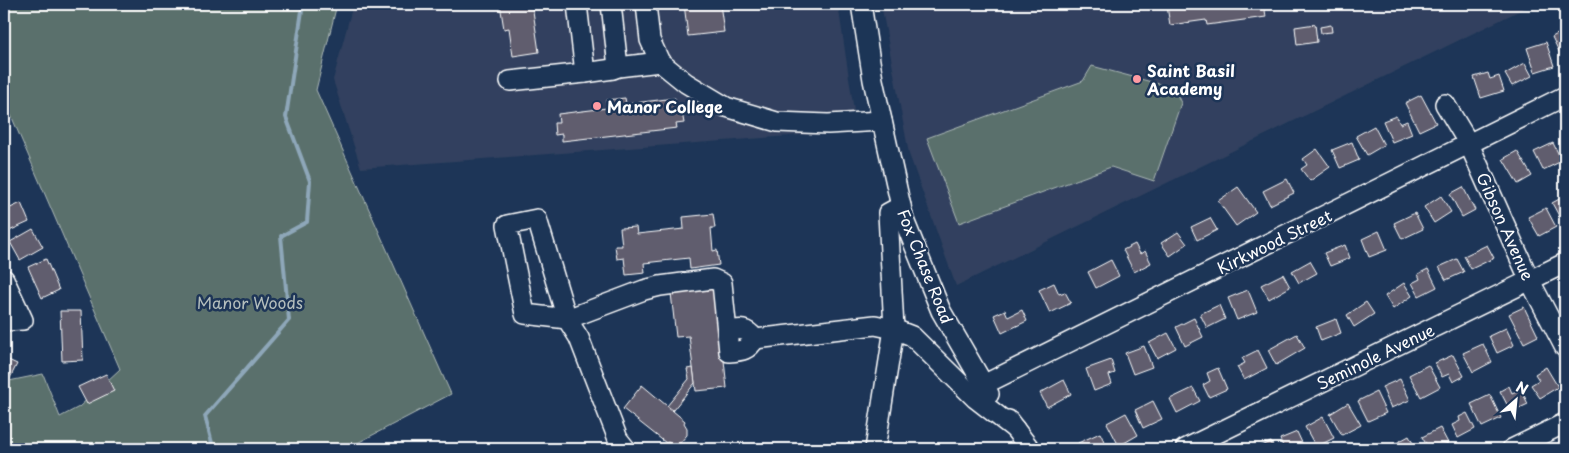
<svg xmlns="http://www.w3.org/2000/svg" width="1569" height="453" font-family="'Playpen Sans',sans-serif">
	<rect width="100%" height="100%" fill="#1d3557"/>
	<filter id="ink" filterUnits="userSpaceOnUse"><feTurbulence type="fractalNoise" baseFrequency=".02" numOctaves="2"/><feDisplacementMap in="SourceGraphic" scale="10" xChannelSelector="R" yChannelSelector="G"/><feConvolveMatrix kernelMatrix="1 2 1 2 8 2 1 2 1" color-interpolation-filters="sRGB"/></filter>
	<g filter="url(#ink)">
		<g fill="#31415e">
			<path d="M 353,4 L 838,4 L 857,131 L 361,168 L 333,80 Z"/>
			<path d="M 881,4 L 1533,4 L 956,286 L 909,154 Z"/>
		</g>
		<g fill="#5a706c" stroke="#acb8b6">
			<path d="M 4,4 L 337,4 L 316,90 L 451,394 L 346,449 L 4,449 L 4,382 L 43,374 L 60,417 L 79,407 L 120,369 L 4,99 Z"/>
			<path d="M 1092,66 L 1174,88 L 1181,103 L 1154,181 L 1111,167 L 959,223 L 927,138 L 1083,81 Z"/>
		</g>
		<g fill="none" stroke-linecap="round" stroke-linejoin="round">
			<path stroke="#8ea7b9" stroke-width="4" d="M 208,449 L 213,447 L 205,416 L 289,320 L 281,236 L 307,222 L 310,181 L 286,117 L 303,4"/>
		</g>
		<g fill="#615d6e" stroke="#fff">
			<path d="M 500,4 L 532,4 L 539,52 L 513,56 L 509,28 L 504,29 Z"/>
			<path d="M 684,4 L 720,4 L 724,32 L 688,36 Z"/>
			<path d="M 1172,4 L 1264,4 L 1266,17 L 1207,25 L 1206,20 L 1170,25 L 1167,6 L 1172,5 Z"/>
			<path d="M 1315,24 L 1317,42 L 1297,45 L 1295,27 Z"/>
			<path d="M 1331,25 L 1332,32 L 1321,33 L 1320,27 Z"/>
			<path d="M 1565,30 L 1565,64 L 1552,37 Z"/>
			<path d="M 1546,42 L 1554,66 L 1535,72 L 1527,48 Z"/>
			<path d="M 1525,63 L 1532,76 L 1512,86 L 1505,74 Z"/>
			<path d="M 1488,73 L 1490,79 L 1499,76 L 1504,91 L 1481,98 L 1474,77 Z"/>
			<path d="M 1421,95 L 1436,123 L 1419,131 L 1405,103 Z"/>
			<path d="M 625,98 L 626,104 L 675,98 L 676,108 L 681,107 L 684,123 L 676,124 L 677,128 L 562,141 L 562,134 L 555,135 L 554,123 L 559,123 L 558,114 L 607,108 L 606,100 Z"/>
			<path d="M 1396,116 L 1400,124 L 1407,121 L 1412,134 L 1392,142 L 1383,121 Z"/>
			<path d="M 1374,126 L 1384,145 L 1367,155 L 1356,136 Z"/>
			<path d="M 1352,142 L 1359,160 L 1340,168 L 1332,150 Z"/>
			<path d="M 1553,143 L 1562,161 L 1543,170 L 1534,152 Z"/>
			<path d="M 1317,149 L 1330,167 L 1310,181 L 1301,169 L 1307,165 L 1303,159 Z"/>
			<path d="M 1517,151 L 1532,176 L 1518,184 L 1503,159 Z"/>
			<path d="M 1287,179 L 1294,193 L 1270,205 L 1263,191 Z"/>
			<path d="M 1238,187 L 1256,212 L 1236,226 L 1218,201 Z"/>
			<path d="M 1463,187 L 1475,210 L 1462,217 L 1450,194 Z"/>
			<path d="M 1441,196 L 1451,212 L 1434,223 L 1424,207 Z"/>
			<path d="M 1565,196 L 1565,224 L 1564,225 L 1552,203 Z"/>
			<path d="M 21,203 L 29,222 L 7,232 L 4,225 L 4,211 Z"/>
			<path d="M 1546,208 L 1556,227 L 1539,236 L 1528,217 Z"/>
			<path d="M 1415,213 L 1423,229 L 1402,239 L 1394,223 Z"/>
			<path d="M 713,214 L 715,228 L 711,228 L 713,251 L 717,250 L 719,265 L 690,269 L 689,258 L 644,263 L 645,273 L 626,275 L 624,258 L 617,259 L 615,246 L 622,246 L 620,228 L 636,227 L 637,234 L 684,229 L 683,217 Z"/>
			<path d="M 1210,218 L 1217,230 L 1197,240 L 1191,227 Z"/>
			<path d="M 33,229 L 43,247 L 20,260 L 10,242 Z"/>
			<path d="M 1379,231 L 1387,250 L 1369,257 L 1362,239 Z"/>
			<path d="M 1178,232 L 1187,244 L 1170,256 L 1161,243 Z"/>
			<path d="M 1135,244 L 1140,254 L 1145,251 L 1151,263 L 1134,272 L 1123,250 Z"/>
			<path d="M 1345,245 L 1350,258 L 1330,266 L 1324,253 Z"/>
			<path d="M 1487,245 L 1494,258 L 1471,269 L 1464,256 Z"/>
			<path d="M 46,259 L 59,290 L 42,298 L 28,267 Z"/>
			<path d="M 1457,259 L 1464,272 L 1446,280 L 1439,267 Z"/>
			<path d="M 1111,260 L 1119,276 L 1096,288 L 1088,272 Z"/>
			<path d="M 1310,261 L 1317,273 L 1299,283 L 1292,271 Z"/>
			<path d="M 1428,269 L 1437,287 L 1419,296 L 1412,283 L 1420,279 L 1418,274 Z"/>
			<path d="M 1283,274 L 1290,287 L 1269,299 L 1261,285 Z"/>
			<path d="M 1054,283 L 1059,294 L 1065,292 L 1071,303 L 1050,313 L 1039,290 Z"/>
			<path d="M 1404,283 L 1412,296 L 1393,309 L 1385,296 Z"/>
			<path d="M 716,287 L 727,388 L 696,391 L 689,336 L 676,337 L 671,293 Z"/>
			<path d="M 1248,290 L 1257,312 L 1237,320 L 1228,298 Z"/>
			<path d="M 1366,302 L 1374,314 L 1354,327 L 1347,315 Z"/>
			<path d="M 1219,305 L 1225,319 L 1207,328 L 1200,314 Z"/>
			<path d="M 1524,307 L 1538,336 L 1524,343 L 1509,314 Z"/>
			<path d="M 1005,310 L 1008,317 L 1022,310 L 1027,321 L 1002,333 L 994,315 Z"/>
			<path d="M 60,311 L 81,311 L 83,360 L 62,361 Z"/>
			<path d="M 1194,318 L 1203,337 L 1185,346 L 1176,327 Z"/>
			<path d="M 1336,319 L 1341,333 L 1321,341 L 1316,327 Z"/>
			<path d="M 1506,328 L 1514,345 L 1497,353 L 1489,336 Z"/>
			<path d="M 1168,333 L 1176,348 L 1157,358 L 1149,343 Z"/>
			<path d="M 1297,334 L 1305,348 L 1276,365 L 1268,350 Z"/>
			<path d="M 1483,344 L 1492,362 L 1473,372 L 1463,353 Z"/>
			<path d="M 1144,346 L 1152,367 L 1133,374 L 1125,353 Z"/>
			<path d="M 1258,350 L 1267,368 L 1244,380 L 1237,367 L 1245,363 L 1242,358 Z"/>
			<path d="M 1453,355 L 1464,376 L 1453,382 L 1449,374 L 1442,377 L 1435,363 Z"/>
			<path d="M 4,358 L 17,364 L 9,380 L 4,378 Z"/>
			<path d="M 1111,360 L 1115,373 L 1109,375 L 1112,384 L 1094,391 L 1086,369 Z"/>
			<path d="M 1428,365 L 1440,387 L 1421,397 L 1409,375 Z"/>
			<path d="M 1546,367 L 1558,387 L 1540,398 L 1531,385 L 1539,380 L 1535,374 Z"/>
			<path d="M 693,368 L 695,383 L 673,410 L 667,406 L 689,379 L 687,369 Z"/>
			<path d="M 1218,368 L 1227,389 L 1209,397 L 1203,385 L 1210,381 L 1207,373 Z"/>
			<path d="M 106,374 L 114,391 L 87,404 L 78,387 Z"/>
			<path d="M 1400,379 L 1410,400 L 1391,408 L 1382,387 Z"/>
			<path d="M 1064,380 L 1071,394 L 1047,407 L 1040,393 Z"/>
			<path d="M 642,385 L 685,421 L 684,423 L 687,428 L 687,435 L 679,444 L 672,445 L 668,442 L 666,443 L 623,409 Z"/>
			<path d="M 1509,386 L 1512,393 L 1521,389 L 1528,404 L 1511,412 L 1500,391 Z"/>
			<path d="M 1193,388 L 1200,401 L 1177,413 L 1170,399 Z"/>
			<path d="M 1376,392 L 1386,413 L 1368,421 L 1358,401 Z"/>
			<path d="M 1490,395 L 1501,418 L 1482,427 L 1471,404 Z"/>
			<path d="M 1153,401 L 1162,419 L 1143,428 L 1135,410 Z"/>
			<path d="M 1348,403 L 1361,425 L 1342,435 L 1330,414 Z"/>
			<path d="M 1126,413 L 1138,435 L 1119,446 L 1107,423 Z"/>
			<path d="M 1467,413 L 1475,429 L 1458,438 L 1452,425 L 1460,421 L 1459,417 Z"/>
			<path d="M 1323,417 L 1334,438 L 1316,447 L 1305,427 Z"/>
			<path d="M 1440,428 L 1448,443 L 1436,449 L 1429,449 L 1422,437 Z"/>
			<path d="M 1297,432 L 1303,445 L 1299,447 L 1300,449 L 1284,449 L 1280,439 Z"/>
			<path d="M 1100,433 L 1107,447 L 1101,449 L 1081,449 L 1078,443 Z"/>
			<path d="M 1409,436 L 1416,449 L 1393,449 L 1391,446 Z"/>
			<path d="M 1271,442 L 1274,449 L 1255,449 Z"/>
		</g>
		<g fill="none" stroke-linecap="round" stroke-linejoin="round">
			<g stroke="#fff" stroke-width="22">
				<g id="minor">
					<path d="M 577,4 L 585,73 L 613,69 L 618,67 L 660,62"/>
					<path d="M 611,4 L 618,67"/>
					<path d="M 646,4 L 650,40 L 660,62 L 686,83 L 726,107 L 777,122 L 828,124 L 882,121"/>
					<path d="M 861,4 L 873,80 L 904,220 L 941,311 L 989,394"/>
					<path d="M 510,81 L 585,73"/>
					<path d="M 1445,104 L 1469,144 L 1530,281 L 1565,348"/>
					<path d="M 4,279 L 23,320 L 4,321"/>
					<path d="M 727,332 L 729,352 C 742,351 749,350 755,339"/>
					<path d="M 983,385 L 1565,96"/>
					<path d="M 1008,420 L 1030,449"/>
					<path d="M 626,449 L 618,439 L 579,338 L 567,319 L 537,219 L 507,225 L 525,314 L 567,319 L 644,290 L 660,286 L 713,279 L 722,283 L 727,332 C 740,328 747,328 755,339 L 875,325 L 894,329 L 912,336 L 975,398 L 1015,429"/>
					<path d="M 875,449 L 894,329 L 888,213 L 901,206"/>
					<path d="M 1185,449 L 1565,263"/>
					<path d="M 1512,449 L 1565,423"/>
				</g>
			</g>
			<use href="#minor" stroke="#1d3557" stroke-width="19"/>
		</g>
	</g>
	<g fill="#ff9aa2" stroke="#1d3557" stroke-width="2">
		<circle cx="1137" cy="79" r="5"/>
		<circle cx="597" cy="106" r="5"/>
	</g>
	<g text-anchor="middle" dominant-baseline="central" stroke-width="5" stroke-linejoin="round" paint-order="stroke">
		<g font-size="16" font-weight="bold" fill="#fff" stroke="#1d3557" text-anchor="start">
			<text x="1147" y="70">Saint Basil<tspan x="1147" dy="18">Academy</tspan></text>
			<text x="607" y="106">Manor College</text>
		</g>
		<g font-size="16" fill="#fff" stroke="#1d3557">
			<text transform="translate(1506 226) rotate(66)">Gibson Avenue</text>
			<text transform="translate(1274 241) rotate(-26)">Kirkwood Street</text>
			<text transform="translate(926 266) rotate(68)">Fox Chase Road</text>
			<text transform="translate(1375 356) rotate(-26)">Seminole Avenue</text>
		</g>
		<g font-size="16" fill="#b5bfbd" stroke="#1d3557">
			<text x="250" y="302">Manor Woods</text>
		</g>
	</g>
	<rect width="1569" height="453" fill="none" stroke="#1d3557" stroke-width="20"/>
	<rect x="10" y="10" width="1549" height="433" fill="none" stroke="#fff" stroke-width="2" filter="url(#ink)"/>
	<g transform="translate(1516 400) rotate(27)" stroke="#1d3557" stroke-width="4" paint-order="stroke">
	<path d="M0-4L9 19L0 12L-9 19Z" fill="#ffffff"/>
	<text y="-8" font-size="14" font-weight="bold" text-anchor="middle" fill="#ffffff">N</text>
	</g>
</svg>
